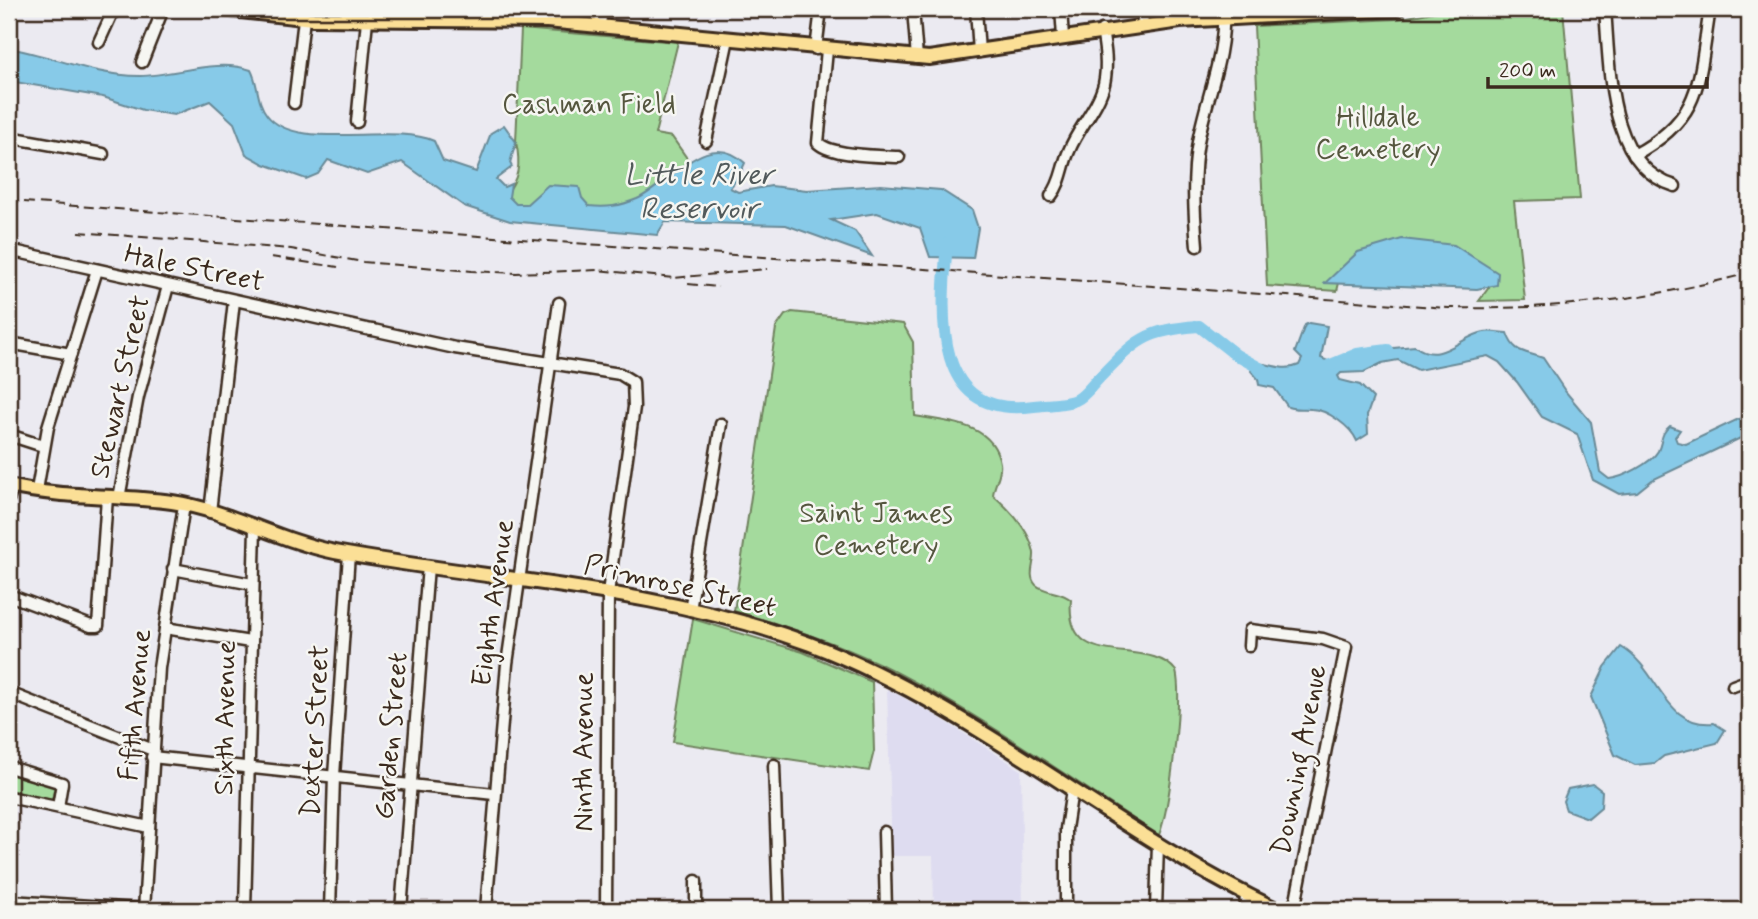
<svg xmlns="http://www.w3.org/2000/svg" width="1758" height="919" font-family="Mynerve,sans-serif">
	<rect width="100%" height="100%" fill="#ebeaf1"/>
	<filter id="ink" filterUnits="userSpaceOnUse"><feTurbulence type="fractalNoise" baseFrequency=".0143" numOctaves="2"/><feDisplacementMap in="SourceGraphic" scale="14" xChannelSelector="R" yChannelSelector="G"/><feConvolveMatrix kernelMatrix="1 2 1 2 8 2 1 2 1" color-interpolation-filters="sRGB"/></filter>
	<g filter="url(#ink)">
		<path fill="#dedcf0" d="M 887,689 L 935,715 L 1021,770 L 1023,910 L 934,910 L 933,856 L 892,856 Z"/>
		<g fill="#a4da9d" stroke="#70825e" stroke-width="2">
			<path d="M 1449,9 L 1563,9 L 1580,199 L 1514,201 L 1525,300 L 1479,301 L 1495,279 L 1340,279 L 1337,291 L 1267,286 L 1254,26 L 1397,19 Z"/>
			<path d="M 521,29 L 678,42 L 655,134 L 672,137 L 691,164 L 673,184 L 616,210 L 510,205 L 504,197 C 519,179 521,165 516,142 Z"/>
			<path d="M 792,312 L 903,324 L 913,342 L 915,416 C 946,422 993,422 1000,463 C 1002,474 994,484 993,495 C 1009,509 1030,530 1034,553 C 1035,563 1027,576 1036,585 C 1045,593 1062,591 1071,600 C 1064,675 1148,635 1176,671 C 1183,699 1170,807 1159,835 C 1067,777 976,711 878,663 C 832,641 783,625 734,611 L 776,328 L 785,315 Z"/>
			<path d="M 693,619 L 803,652 L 872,682 L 874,751 L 869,771 L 673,742 Z"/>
			<path d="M 10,774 L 55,786 L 52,800 L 9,790 Z"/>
		</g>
		<g fill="#87cae8" stroke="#698a97" stroke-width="2">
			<path d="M 9,48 C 54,56 94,76 140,76 C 177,75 216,58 251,70 C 259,85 256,101 267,115 C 296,153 391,122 434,141 L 443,161 L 476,172 L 491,133 L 504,125 L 516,142 L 510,163 L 512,167 L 496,179 L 504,187 L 511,184 L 509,197 L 516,204 L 527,204 L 548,185 L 579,187 L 582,198 L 589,206 C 607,208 620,206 637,199 C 671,184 707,126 745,163 L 738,178 L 730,188 L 738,192 L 771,186 L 807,190 L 881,185 L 941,190 L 972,210 L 978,228 L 973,258 L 930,257 L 920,228 L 877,213 L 831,220 L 855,231 L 872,256 L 786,225 L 665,222 L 657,235 L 510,221 L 464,206 L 402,162 L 367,174 L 328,160 L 318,174 L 306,179 L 264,164 L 246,154 L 234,123 L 210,101 L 174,115 L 143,110 L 103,97 L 9,81 Z"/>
			<path d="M 1402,239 L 1454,245 L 1498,273 L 1497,285 L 1477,289 L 1325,283 L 1358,252 Z"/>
			<path d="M 1309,323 L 1327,326 L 1321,358 L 1330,362 L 1382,349 L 1415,346 C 1441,366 1460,336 1484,332 C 1491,330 1500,333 1507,333 C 1514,354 1525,351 1543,358 L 1565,391 L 1591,422 L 1600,472 L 1609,479 C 1623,478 1651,463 1658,451 C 1663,440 1660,434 1670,426 L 1680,430 L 1675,437 L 1677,442 L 1686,444 L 1749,414 L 1749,434 L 1652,480 L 1637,492 L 1619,494 L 1593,480 L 1577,434 L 1542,417 L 1517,382 L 1499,362 L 1488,356 L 1418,370 L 1398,360 L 1382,363 L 1364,372 L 1341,373 L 1338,376 L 1340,380 L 1360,385 L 1373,398 L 1367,415 L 1368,434 L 1357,441 C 1351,427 1327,409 1311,409 C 1302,408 1296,410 1288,407 L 1274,388 L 1259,385 L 1258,379 L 1251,371 L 1253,364 C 1269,361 1282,373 1299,365 L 1302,359 L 1295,352 L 1305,325 Z"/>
			<path d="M 1621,647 C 1660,669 1663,728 1714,723 L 1725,730 L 1717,743 L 1664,756 L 1655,763 L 1635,765 L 1615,755 L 1591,697 L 1605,667 Z"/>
			<path d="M 1593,784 L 1602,791 L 1601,807 L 1588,818 L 1566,810 L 1563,801 L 1568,789 Z"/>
		</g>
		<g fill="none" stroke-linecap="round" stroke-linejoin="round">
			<g stroke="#87cae8" stroke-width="12">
				<path d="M 947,243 C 941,314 931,420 1034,406 C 1047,404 1064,405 1076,400 C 1084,397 1093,384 1099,378 C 1136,340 1145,330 1199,326 L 1236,355 L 1267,372"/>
				<path d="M 1328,366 L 1357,354 L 1388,350"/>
			</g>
			<g stroke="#3b2a1e" stroke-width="15">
				<g id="minor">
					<path d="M 913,9 L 917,58"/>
					<path d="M 976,9 L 979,52"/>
					<path d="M 1061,9 L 1063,37"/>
					<path d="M 1142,9 L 1143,25"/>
					<path d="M 1605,9 C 1610,68 1607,165 1675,186"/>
					<path d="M 600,24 L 602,9"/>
					<path d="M 99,42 L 114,9"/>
					<path d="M 816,49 L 821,9"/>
					<path d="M 827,50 L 818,143 C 833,156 879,156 899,157"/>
					<path d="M 142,62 L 163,9"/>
					<path d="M 294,103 L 304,19"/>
					<path d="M 357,122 L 367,20"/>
					<path d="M 9,137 L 103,154"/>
					<path d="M 706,141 L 728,39"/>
					<path d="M 1634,155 C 1704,117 1698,81 1710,9"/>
					<path d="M 1051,196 C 1062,182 1062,166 1069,151 C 1078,128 1098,108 1104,84 C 1108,66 1105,47 1102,30"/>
					<path d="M 1197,246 C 1194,212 1192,176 1198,142 C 1206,97 1226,56 1223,9"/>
					<path d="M 9,250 L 371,330"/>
					<path d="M 373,330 L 455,348 L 620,374 L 633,382 L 634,407 L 608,593 L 606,910"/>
					<path d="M 9,343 L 71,354"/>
					<path d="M 9,435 L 43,446"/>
					<path d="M 37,490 L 48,427 L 97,270"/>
					<path d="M 9,498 L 13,487"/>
					<path d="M 119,498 L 138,397 L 168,286"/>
					<path d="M 210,512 L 234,301"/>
					<path d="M 173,569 L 252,584"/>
					<path d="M 9,595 L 91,626 L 98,626 L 107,497"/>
					<path d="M 690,610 L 721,424"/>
					<path d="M 165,628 L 250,642"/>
					<path d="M 1249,646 L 1250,630 L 1323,639 L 1346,647 L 1296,900 L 1290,910"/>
					<path d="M 1733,686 L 1749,680"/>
					<path d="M 9,693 L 153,750"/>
					<path d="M 152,757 L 494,794"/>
					<path d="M 774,765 L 779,910"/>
					<path d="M 9,767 L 62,783 L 58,807"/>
					<path d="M 9,797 L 149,827"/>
					<path d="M 884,832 L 886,910"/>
					<path d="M 696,881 L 696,910"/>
					<path d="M 9,901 L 156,910"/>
					<path d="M 144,910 L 159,668 L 184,505"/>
					<path d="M 245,910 L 255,527"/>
					<path d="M 330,910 L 334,776 L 349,554"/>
					<path d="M 401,910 L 428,566"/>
					<path d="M 486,910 L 507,664 L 559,303"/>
					<path d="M 1066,910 L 1066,829 L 1072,790"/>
					<path d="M 1156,910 L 1158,843"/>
					<path d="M 1245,910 L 1246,895"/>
				</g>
			</g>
			<g stroke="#3b2a1e" stroke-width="18">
				<g id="major">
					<path d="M 222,9 L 313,19 L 547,21 L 929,58 L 1180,21 L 1398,9"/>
					<path d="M 9,486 C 62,498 118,495 172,502 C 228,510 279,541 335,552 C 493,581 658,587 810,644 C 978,708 1116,834 1278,910"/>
				</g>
			</g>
			<use href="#minor" stroke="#f6f6f2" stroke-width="10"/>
			<use href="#major" stroke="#fbdf96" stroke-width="12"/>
			<g stroke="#3b2a1e" stroke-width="2" stroke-dasharray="10 5" stroke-linecap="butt">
				<path d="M 9,201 L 1448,308 C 1550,310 1650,300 1749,273"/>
				<path d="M 79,232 L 291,249 L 363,262 L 472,271 L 516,273 L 597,270 L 674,278 L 767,269"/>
				<path d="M 271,257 L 338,267"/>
				<path d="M 688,284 L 718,287"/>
			</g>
		</g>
	</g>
	<g text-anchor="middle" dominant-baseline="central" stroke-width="5" stroke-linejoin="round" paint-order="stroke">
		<g font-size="28" fill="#55563e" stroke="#f6f6f2">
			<text x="589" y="105">Cashman Field</text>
			<text x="1378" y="118">Hilldale<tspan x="1378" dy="32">Cemetery</tspan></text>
			<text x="876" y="514">Saint James<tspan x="876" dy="32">Cemetery</tspan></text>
		</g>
		<g font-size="28" fill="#3b2a1e" stroke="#f6f6f2">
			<text transform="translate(194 269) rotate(12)">Hale Street</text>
			<text transform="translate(121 387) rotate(-77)">Stewart Street</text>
			<text transform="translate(680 587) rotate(13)">Primrose Street</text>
			<text transform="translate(494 603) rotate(-82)">Eighth Avenue</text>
			<text transform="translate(136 705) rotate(-85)">Fifth Avenue</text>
			<text transform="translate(226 718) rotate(-89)">Sixth Avenue</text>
			<text transform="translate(316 731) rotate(-87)">Dexter Street</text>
			<text transform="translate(392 736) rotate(-85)">Garden Street</text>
			<text transform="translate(584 752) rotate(-90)">Ninth Avenue</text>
			<text transform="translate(1300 760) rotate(-79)">Downing Avenue</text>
		</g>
		<g font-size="30" font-style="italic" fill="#525a5b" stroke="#f6f6f2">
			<text x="699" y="175">Little River<tspan x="699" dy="34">Reservoir</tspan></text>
		</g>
	</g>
	<rect width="1758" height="919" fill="none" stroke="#f6f6f2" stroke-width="35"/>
	<rect x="18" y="18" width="1723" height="884" fill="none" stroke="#3b2a1e" stroke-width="2.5" filter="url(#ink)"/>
	<path d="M1488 77v10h219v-10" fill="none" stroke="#3b2a1e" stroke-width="3.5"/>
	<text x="1499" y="77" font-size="21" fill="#3b2a1e" stroke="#f6f6f2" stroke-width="5" paint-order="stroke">200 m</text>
</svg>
